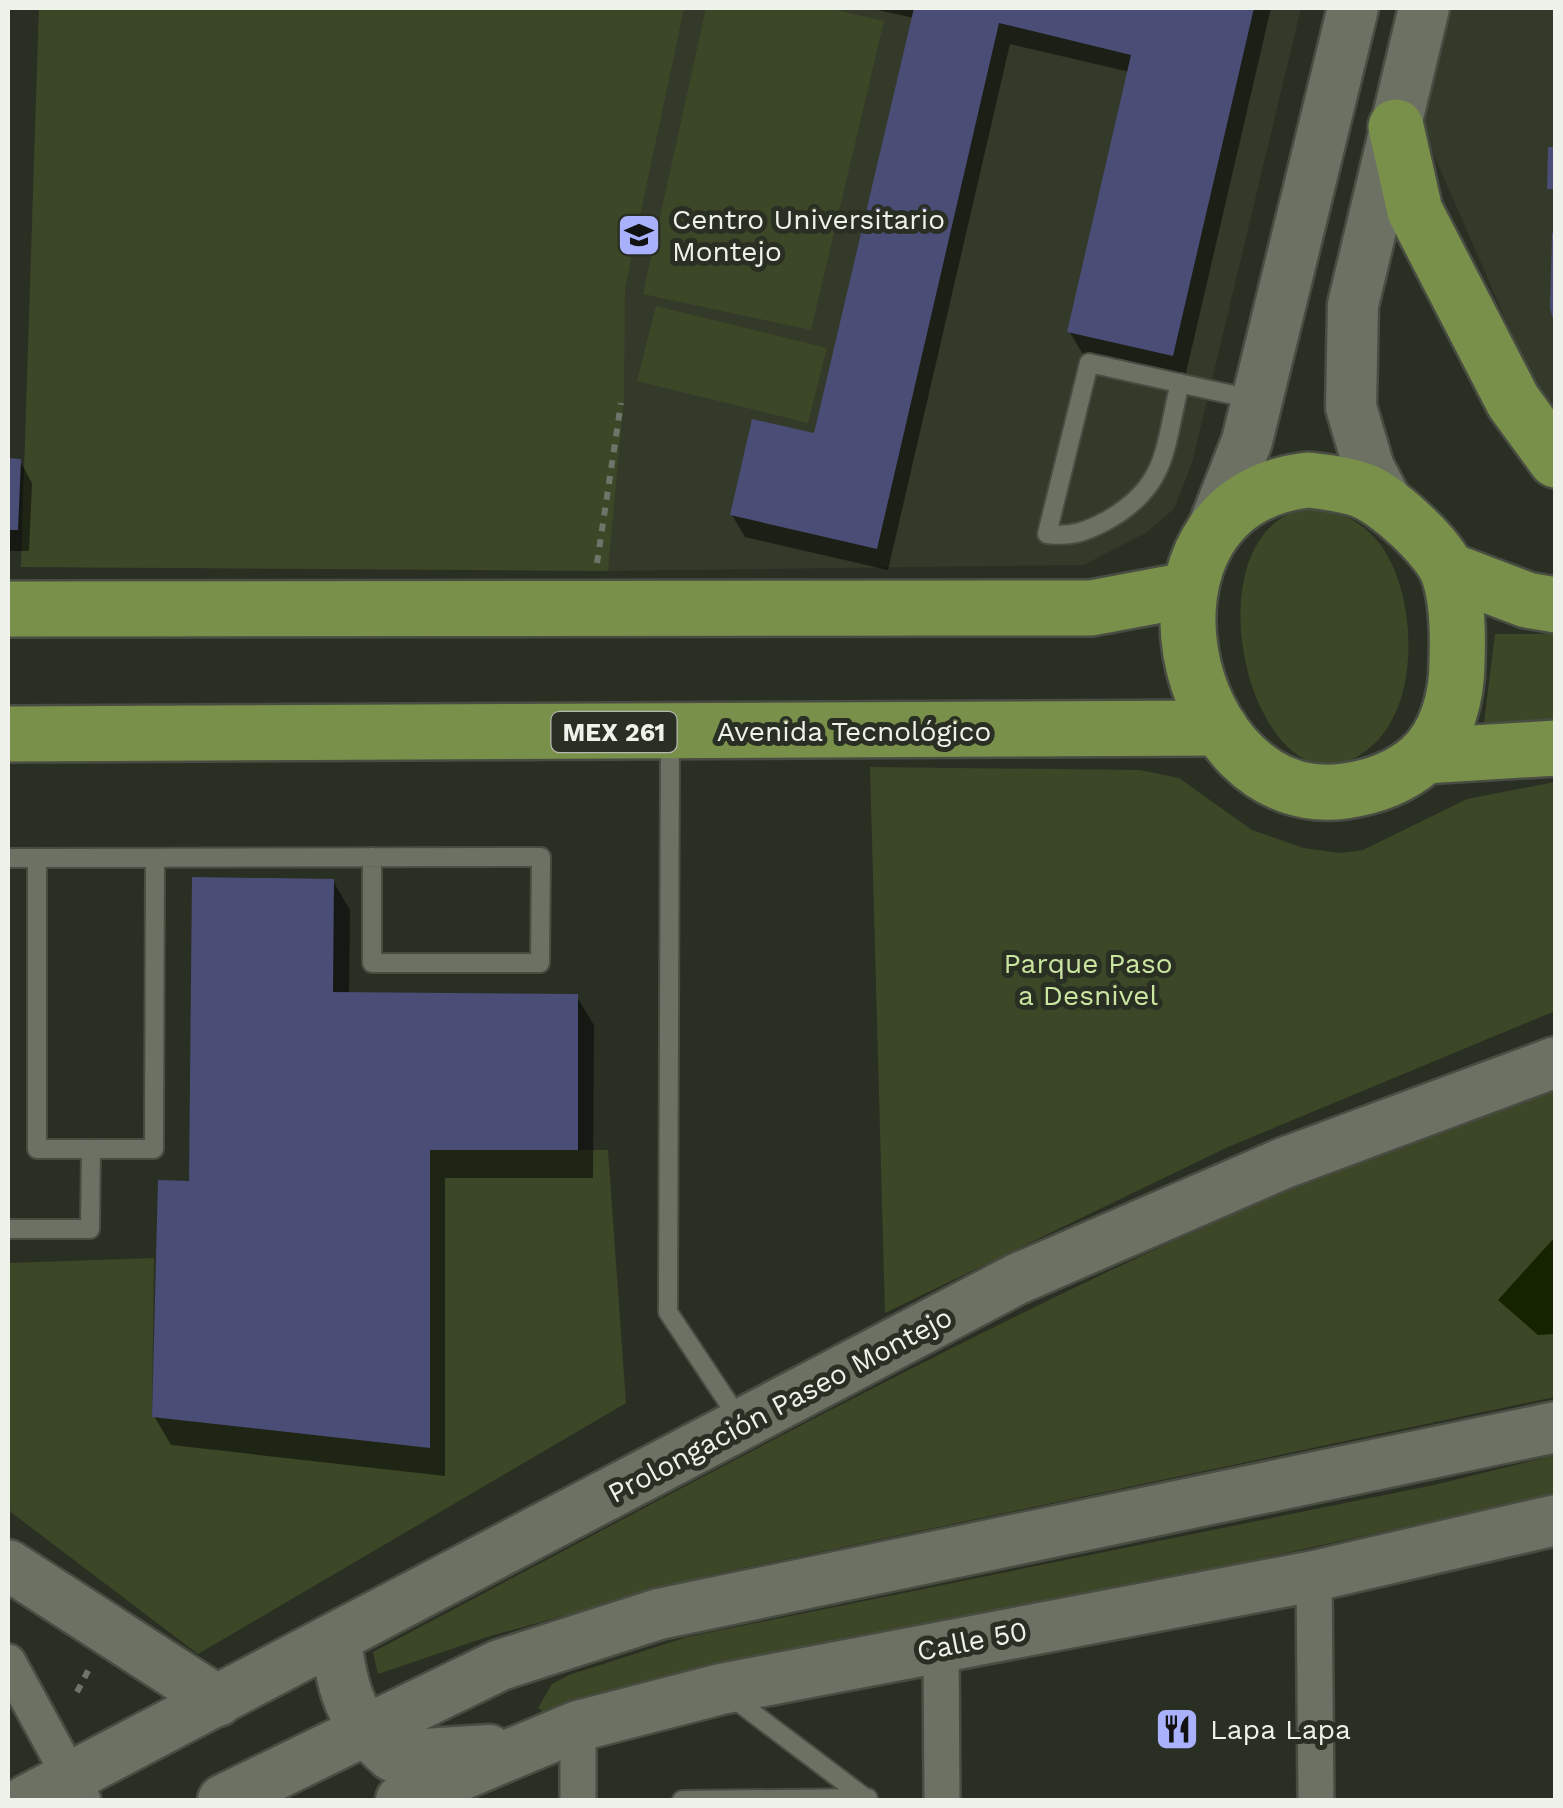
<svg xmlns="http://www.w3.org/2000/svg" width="1563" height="1808" font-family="'Work Sans',sans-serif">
	<rect width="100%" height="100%" fill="#2a2f24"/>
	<g fill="#333a29">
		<path d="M 39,8 L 1301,8 L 1192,463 L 1174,509 L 1147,532 L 1084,565 L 608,571 L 21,567 Z"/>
		<path d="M 1452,8 L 1555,8 L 1555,417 L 1539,396 L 1423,130 Z"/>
	</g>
	<g fill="#3b4726">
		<path d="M 39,8 L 684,8 L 625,287 L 624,397 L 608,571 L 21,567 Z"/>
		<path d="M 706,8 L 828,8 L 884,21 L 811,330 L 643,294 Z"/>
		<path d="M 656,306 L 827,348 L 808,423 L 637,381 Z"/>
		<path d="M 1330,508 C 1350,518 1366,526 1380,544 C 1417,594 1421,700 1374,744 C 1264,846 1178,548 1300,509 C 1309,507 1321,509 1330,508 Z"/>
		<path d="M 1495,634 L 1555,634 L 1555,722 L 1484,723 Z"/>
		<path d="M 870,767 L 1140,770 L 1179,778 L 1252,830 L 1304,848 L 1340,853 L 1363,850 L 1467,799 L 1555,782 L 1555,1011 L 1228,1147 L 885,1313 Z"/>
		<path d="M 1555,1080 L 1555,1397 L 706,1576 L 487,1637 L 378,1674 L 373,1652 C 759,1448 1146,1232 1555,1080 Z"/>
		<path d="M 430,1150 L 608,1150 L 626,1403 L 198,1654 L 8,1510 L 8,1263 L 154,1258 L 152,1417 Z"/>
		<path d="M 1555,1455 L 1555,1494 L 548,1715 L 538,1708 L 552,1684 L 569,1675 L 687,1637 L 1434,1485 Z"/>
	</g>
	<path fill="#162300" d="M 1555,1237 L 1555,1334 L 1538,1335 L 1498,1300 Z"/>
	<g fill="#0007">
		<path d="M 868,8 L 1271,8 L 1185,377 L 1082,353 L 1069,331 L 1130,72 L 1010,44 L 888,570 L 745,537 L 732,515 L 816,436 L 914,18 Z"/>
		<path d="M 8,461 L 20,461 L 32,483 L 29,551 L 8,551 Z"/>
		<path d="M 333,881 L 350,910 L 349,994 L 577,997 L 594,1025 L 593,1178 L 445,1178 L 445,1476 L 171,1445 L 154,1416 L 191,1183 Z"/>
	</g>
	<g fill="#4a4d75">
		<path d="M 914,8 L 1254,8 L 1173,356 L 1067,332 L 1131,55 L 999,23 L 877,549 L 730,515 L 752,419 L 814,433 Z"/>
		<path d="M 1548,147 L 1556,147 L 1556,189 L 1547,189 Z"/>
		<path d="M 1552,233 L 1556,233 L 1555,327 L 1550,308 Z"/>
		<path d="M 8,458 L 21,459 L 18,530 L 8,530 Z"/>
		<path d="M 192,877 L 334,879 L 333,992 L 578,994 L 578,1150 L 430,1150 L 430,1448 L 152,1417 L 158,1180 L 189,1181 Z"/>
	</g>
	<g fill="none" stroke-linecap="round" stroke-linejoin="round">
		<g stroke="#484c42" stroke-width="22">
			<g id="lane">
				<path d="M 1180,383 C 1164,447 1169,486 1106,521 C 1085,532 1071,537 1047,534 L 1089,363 C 1144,375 1198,388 1253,399"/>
				<path d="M 670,737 L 668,1312 L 739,1419"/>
				<path d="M 8,858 L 37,858"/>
				<path d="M 155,858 L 154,1149 L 37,1149 L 37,858 C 205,857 373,857 541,857 L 540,963 L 372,963 L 372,857"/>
				<path d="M 8,1229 L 90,1229 L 91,1149"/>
				<path d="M 729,1695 L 868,1800"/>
				<path d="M 682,1800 L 868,1798"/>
			</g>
		</g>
		<g stroke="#484c42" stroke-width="40">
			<g id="street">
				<path d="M 1314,1576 L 1316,1800"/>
				<path d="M 941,1646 L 942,1800"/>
				<path d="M 8,1662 L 83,1800"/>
				<path d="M 578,1800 L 578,1726"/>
			</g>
		</g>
		<g stroke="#484c42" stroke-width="55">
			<g id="secondary">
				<path d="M 1389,506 L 1369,468 L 1351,407 L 1353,305 L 1424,8"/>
				<path d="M 1213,528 L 1247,441 L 1353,8"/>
				<path d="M 8,1565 L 218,1701"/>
				<path d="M 336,1641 C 343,1694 351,1720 392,1756 L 489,1750"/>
				<path d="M 27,1800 L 1017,1279 L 1284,1163 L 1556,1062"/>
				<path d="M 223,1800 L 500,1665 L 659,1614 L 1556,1427"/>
				<path d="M 401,1800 L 578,1726 L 721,1689 L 1314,1576 L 1556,1520"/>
			</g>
		</g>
		<g stroke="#484c42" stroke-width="60">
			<g id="primary">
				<path d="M 1396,127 L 1415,211 L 1513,401 L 1556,460"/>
				<path d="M 1308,480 C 1326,482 1344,484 1361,490 C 1385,498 1439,547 1448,572 C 1458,599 1458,634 1457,662 C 1457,696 1447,736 1421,759 C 1399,778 1373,787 1345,791 C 1180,815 1111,502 1308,480 Z"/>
				<path d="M 1448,570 L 1527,600 L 1556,605"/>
				<path d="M 8,609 L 1091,608 L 1187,590"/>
				<path d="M 8,734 L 1220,728"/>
				<path d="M 1424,756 L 1556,748"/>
			</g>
		</g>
		<g stroke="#6f746a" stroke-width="6" stroke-dasharray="8 8" stroke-linecap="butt">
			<path d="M 597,563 L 621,403"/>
			<path d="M 77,1692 L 89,1669"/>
		</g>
		<use href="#lane" stroke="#6c7164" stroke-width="18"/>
		<use href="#street" stroke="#6c7164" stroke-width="35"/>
		<use href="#secondary" stroke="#6c7164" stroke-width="50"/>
		<use href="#primary" stroke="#79904a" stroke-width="55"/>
	</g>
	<defs>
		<g id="school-square" transform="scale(2.25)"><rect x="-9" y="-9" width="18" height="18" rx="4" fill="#a9b0fc" stroke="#2a2f24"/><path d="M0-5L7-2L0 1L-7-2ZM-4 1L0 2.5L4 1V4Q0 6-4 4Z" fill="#111"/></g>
		<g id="restaurant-square" transform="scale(2.25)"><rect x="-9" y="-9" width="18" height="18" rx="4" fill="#a9b0fc" stroke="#2a2f24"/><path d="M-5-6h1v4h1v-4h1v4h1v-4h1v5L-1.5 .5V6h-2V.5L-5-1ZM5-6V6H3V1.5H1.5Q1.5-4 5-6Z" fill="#111"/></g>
	</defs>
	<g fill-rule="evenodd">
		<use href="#school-square" x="639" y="235"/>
		<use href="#restaurant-square" x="1177" y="1729"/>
	</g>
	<g text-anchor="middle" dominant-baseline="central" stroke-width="10" stroke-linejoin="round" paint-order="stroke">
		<rect fill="#2a2f24" stroke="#b4b8af" stroke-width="2.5" x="551.5" y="712" width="125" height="40" rx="8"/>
		<g font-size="25" font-weight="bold" fill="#eff2ea">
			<text x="614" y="732">MEX 261</text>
		</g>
		<g font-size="28" fill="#eff2ea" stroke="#2a2f24" text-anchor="start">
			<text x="672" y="219">Centro Universitario<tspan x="672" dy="32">Montejo</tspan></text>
			<text x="1210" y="1729">Lapa Lapa</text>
		</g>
		<g font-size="28" fill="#eff2ea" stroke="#2a2f24">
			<text x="854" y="731">Avenida Tecnológico</text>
			<text transform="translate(780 1405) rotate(-28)">Prolongación Paseo Montejo</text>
			<text transform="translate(972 1641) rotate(-11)">Calle 50</text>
		</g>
		<g font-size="28" fill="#cae5a0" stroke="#2a2f24">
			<text x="1088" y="963">Parque Paso<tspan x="1088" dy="32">a Desnivel</tspan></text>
		</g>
	</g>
	<rect width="1563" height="1808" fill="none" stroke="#eff2ea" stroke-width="20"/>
</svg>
